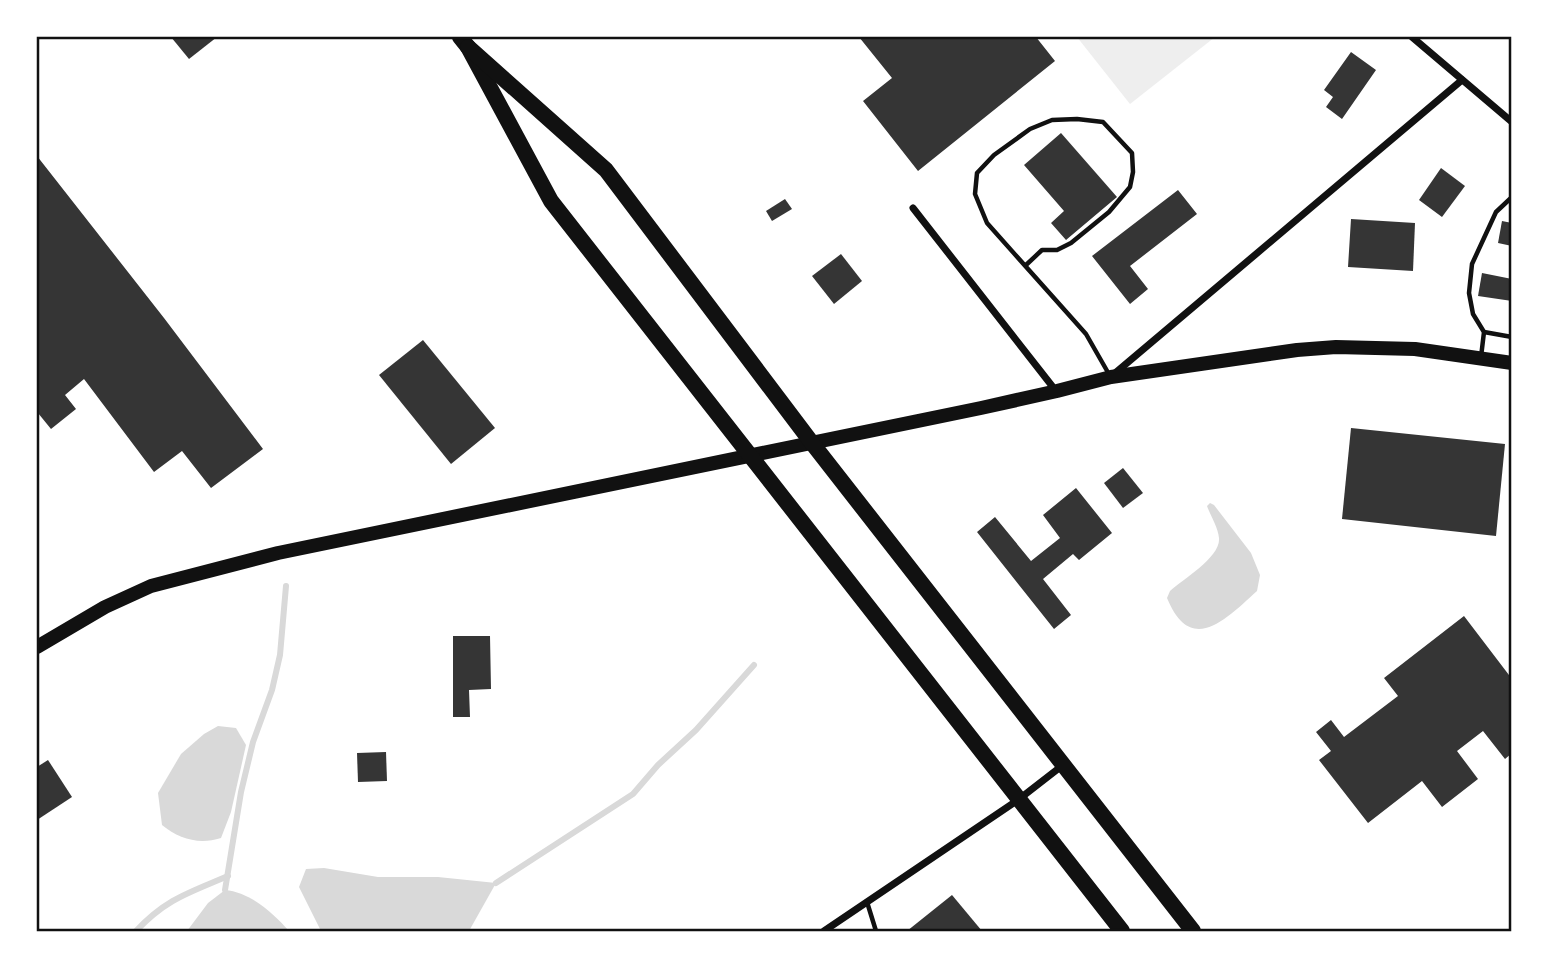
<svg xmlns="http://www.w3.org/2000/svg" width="1549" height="968" font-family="'Asap Condensed',sans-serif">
	<rect width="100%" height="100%" fill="#fff"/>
	<path fill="#eee" d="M 1077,37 L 1215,37 L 1130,104 Z"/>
	<g fill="#d9d9d9">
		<path d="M 1210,503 L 1214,505 L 1251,553 L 1260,575 L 1257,591 C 1225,620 1191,656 1167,598 L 1170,591 C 1183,579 1221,557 1219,538 C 1218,527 1211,517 1207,506 Z"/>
		<path d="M 218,726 L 236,728 L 246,745 L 231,812 L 221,838 C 199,845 179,839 162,825 L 158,793 L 181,754 L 204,734 Z"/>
		<path d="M 324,868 L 378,877 L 438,877 L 496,883 L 469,931 L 321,931 L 299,887 L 306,869 Z"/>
		<path d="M 225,890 C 250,892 273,913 289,931 L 187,931 L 208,903 Z"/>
	</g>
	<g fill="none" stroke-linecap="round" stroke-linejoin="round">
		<g stroke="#d9d9d9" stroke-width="6">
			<path d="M 496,883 L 633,794 L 658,765 L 696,730 L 754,665"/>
			<path d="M 225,890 L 241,792 L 253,742 L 272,690 L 280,655 L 286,586"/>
			<path d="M 136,931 C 166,899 188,893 228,876"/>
		</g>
	</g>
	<g fill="#353535">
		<path d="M 171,37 L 217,37 L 189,59 Z"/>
		<path d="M 859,37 L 960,37 L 962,39 L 965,37 L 1036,37 L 1055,61 L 918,171 L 863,101 L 892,78 Z"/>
		<path d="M 1351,52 L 1376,70 L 1342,119 L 1326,107 L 1333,97 L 1324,90 Z"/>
		<path d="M 1061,133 L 1117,197 L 1066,240 L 1051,223 L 1064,211 L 1024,165 Z"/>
		<path d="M 37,156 L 164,318 L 263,449 L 211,488 L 182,451 L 154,472 L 84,379 L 65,395 L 76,409 L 51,429 L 38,413 L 37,415 Z"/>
		<path d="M 1441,168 L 1465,186 L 1442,217 L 1419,200 Z"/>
		<path d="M 1178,190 L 1197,214 L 1130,266 L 1148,289 L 1130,304 L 1092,256 Z"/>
		<path d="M 785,199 L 792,209 L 772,221 L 766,211 Z"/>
		<path d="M 1351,219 L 1415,223 L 1413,271 L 1348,267 Z"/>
		<path d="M 1502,221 L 1512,223 L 1512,246 L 1498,243 Z"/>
		<path d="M 841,254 L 862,281 L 834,304 L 812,276 Z"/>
		<path d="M 1482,273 L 1512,279 L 1512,301 L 1478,296 Z"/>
		<path d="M 423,340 L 495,428 L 451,464 L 379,375 Z"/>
		<path d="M 1351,428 L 1505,444 L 1496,536 L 1342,519 Z"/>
		<path d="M 1123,468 L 1143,493 L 1123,508 L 1104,483 Z"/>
		<path d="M 1076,488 L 1112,533 L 1079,560 L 1073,554 L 1043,579 L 1071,615 L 1054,629 L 977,532 L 995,517 L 1031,561 L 1060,538 L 1043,515 Z"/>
		<path d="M 1464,616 L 1512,679 L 1512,711 L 1510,713 L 1512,715 L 1512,753 L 1505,759 L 1483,731 L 1457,751 L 1478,779 L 1442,807 L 1422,781 L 1368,823 L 1319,760 L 1331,751 L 1316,732 L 1331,720 L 1344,737 L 1398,696 L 1384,678 Z"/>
		<path d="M 453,636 L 490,636 L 491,689 L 469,690 L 470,717 L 453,717 Z"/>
		<path d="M 386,752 L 387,781 L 358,782 L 357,753 Z"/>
		<path d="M 48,760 L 72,797 L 37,820 L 37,767 Z"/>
		<path d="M 952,895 L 982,931 L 907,931 Z"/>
	</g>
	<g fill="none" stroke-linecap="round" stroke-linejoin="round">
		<g stroke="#111" stroke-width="4.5">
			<path d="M 1026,265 L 1042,250 L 1057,250 L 1071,243 L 1109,212 L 1130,187 L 1133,172 L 1132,153 L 1103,122 L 1077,119 L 1052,120 L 1030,129 L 994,155 L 977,173 L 975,194 L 987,223 L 1086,334 L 1110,376"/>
			<path d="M 1484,332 L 1512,337"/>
			<path d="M 1481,357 L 1484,332 L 1473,314 L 1469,293 L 1472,264 L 1496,212 L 1512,197"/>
			<path d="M 867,902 L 876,931"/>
		</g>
		<g stroke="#111" stroke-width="7">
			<path d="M 1412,37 L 1512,122"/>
			<path d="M 913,208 L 1056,391"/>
			<path d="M 1114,374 L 1462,80"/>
			<path d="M 824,931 L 1018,800 L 1063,765"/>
		</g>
		<path stroke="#111" stroke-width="14" d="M 37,647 L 105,607 L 151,586 L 278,553 L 981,408 L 1057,391 L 1111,377 L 1297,350 L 1336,347 L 1415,349 L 1512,363"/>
		<g stroke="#111" stroke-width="16">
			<path d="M 460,37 L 468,47 L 551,201 L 1122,931"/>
			<path d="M 468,47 L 606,170 L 812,443 L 1193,931"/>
		</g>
	</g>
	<rect width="1549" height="968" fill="none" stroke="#ffffff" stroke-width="77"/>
	<rect x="38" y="38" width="1472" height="892" fill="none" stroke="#111" stroke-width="2.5"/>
</svg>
